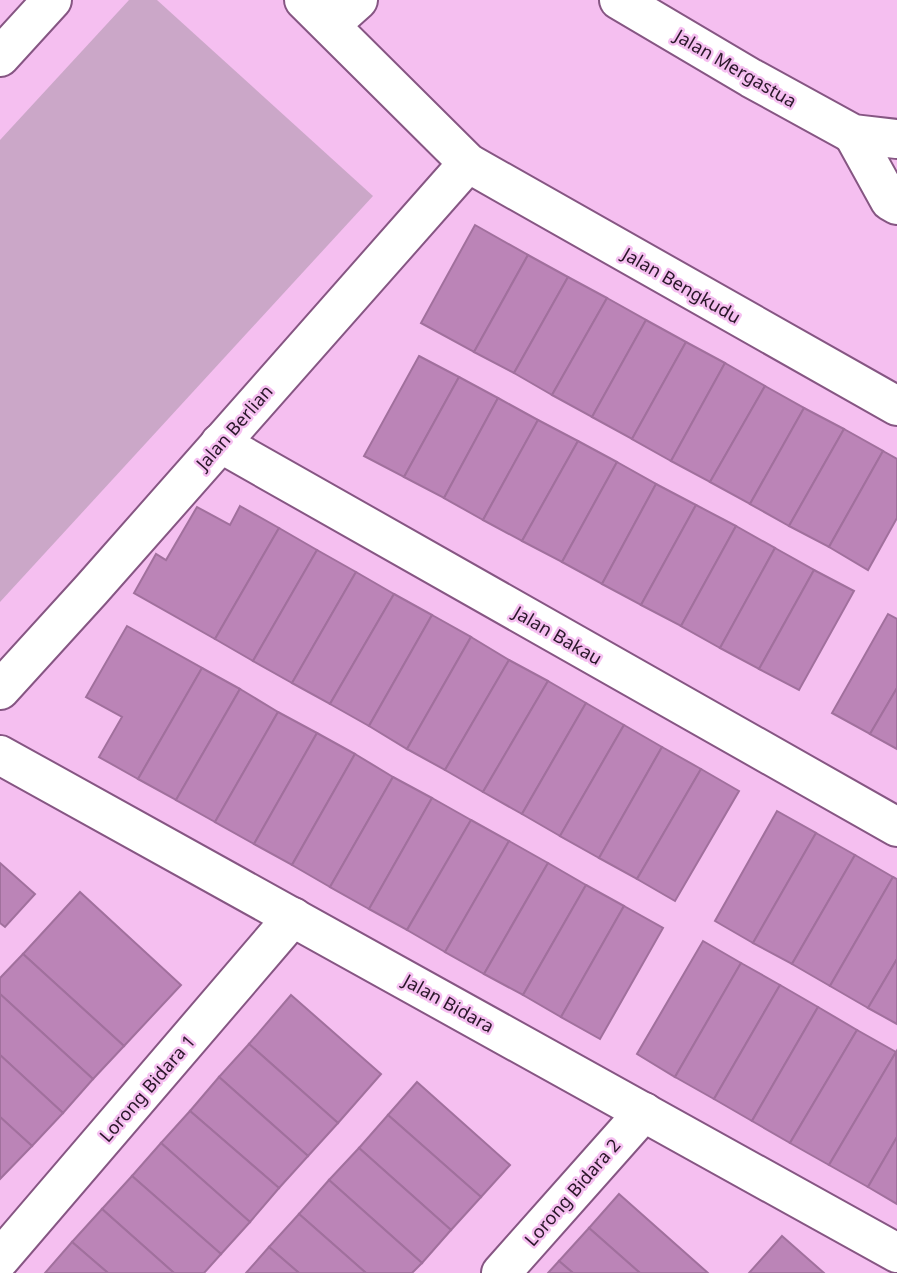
<svg xmlns="http://www.w3.org/2000/svg" width="897" height="1273" font-family="'Noto Sans',sans-serif">
	<rect width="100%" height="100%" fill="#f5bff0"/>
	<path fill="#cba7c8" d="M 129,0 L 157,0 L 373,196 L 0,602 L 0,140 Z"/>
	<g fill="#bb84b7" stroke="#a1709d" stroke-width="2">
		<path d="M 475,225 L 528,255 L 474,352 L 421,323 Z"/>
		<path d="M 528,255 L 568,277 L 514,373 L 474,352 Z"/>
		<path d="M 568,277 L 607,298 L 552,395 L 514,373 Z"/>
		<path d="M 607,298 L 646,320 L 592,417 L 552,395 Z"/>
		<path d="M 646,320 L 686,342 L 632,439 L 592,417 Z"/>
		<path d="M 686,342 L 725,363 L 671,461 L 632,439 Z"/>
		<path d="M 419,356 L 459,377 L 404,477 L 364,456 Z"/>
		<path d="M 725,363 L 765,386 L 710,482 L 671,461 Z"/>
		<path d="M 459,377 L 498,398 L 444,498 L 404,477 Z"/>
		<path d="M 765,386 L 804,408 L 750,504 L 710,482 Z"/>
		<path d="M 498,398 L 538,420 L 483,520 L 444,498 Z"/>
		<path d="M 804,408 L 844,429 L 789,526 L 750,504 Z"/>
		<path d="M 538,420 L 578,441 L 522,541 L 483,520 Z"/>
		<path d="M 844,429 L 883,451 L 829,547 L 789,526 Z"/>
		<path d="M 578,441 L 617,462 L 562,562 L 522,541 Z"/>
		<path d="M 883,451 L 897,459 L 897,518 L 868,570 L 829,547 Z"/>
		<path d="M 617,462 L 656,484 L 602,584 L 562,562 Z"/>
		<path d="M 656,484 L 696,505 L 641,605 L 602,584 Z"/>
		<path d="M 696,505 L 736,526 L 681,626 L 641,605 Z"/>
		<path d="M 240,506 L 279,528 L 215,639 L 134,593 L 156,554 L 166,560 L 197,507 L 230,525 Z"/>
		<path d="M 736,526 L 775,548 L 720,648 L 681,626 Z"/>
		<path d="M 279,528 L 317,550 L 253,661 L 215,639 Z"/>
		<path d="M 775,548 L 814,570 L 759,669 L 720,648 Z"/>
		<path d="M 317,550 L 356,572 L 292,683 L 253,661 Z"/>
		<path d="M 814,570 L 854,591 L 799,690 L 759,669 Z"/>
		<path d="M 356,572 L 394,594 L 330,704 L 292,683 Z"/>
		<path d="M 394,594 L 432,615 L 369,726 L 330,704 Z"/>
		<path d="M 888,614 L 897,619 L 897,688 L 870,734 L 832,713 Z"/>
		<path d="M 432,615 L 471,637 L 407,749 L 369,726 Z"/>
		<path d="M 127,626 L 202,668 L 138,779 L 99,757 L 122,717 L 86,697 Z"/>
		<path d="M 471,637 L 509,660 L 445,770 L 407,749 Z"/>
		<path d="M 509,660 L 548,681 L 483,792 L 445,770 Z"/>
		<path d="M 202,668 L 240,689 L 176,800 L 138,779 Z"/>
		<path d="M 548,681 L 586,703 L 522,814 L 483,792 Z"/>
		<path d="M 897,688 L 897,749 L 870,734 Z"/>
		<path d="M 240,689 L 278,712 L 215,822 L 176,800 Z"/>
		<path d="M 586,703 L 624,725 L 560,836 L 522,814 Z"/>
		<path d="M 278,712 L 317,733 L 254,844 L 215,822 Z"/>
		<path d="M 624,725 L 662,747 L 599,858 L 560,836 Z"/>
		<path d="M 317,733 L 355,754 L 292,865 L 254,844 Z"/>
		<path d="M 662,747 L 701,769 L 637,879 L 599,858 Z"/>
		<path d="M 355,754 L 393,777 L 330,887 L 292,865 Z"/>
		<path d="M 701,769 L 739,791 L 675,901 L 637,879 Z"/>
		<path d="M 393,777 L 432,798 L 369,909 L 330,887 Z"/>
		<path d="M 432,798 L 471,820 L 407,930 L 369,909 Z"/>
		<path d="M 777,811 L 816,833 L 753,943 L 715,921 Z"/>
		<path d="M 471,820 L 509,841 L 445,952 L 407,930 Z"/>
		<path d="M 816,833 L 855,855 L 792,964 L 753,943 Z"/>
		<path d="M 509,841 L 548,863 L 484,974 L 445,952 Z"/>
		<path d="M 855,855 L 893,877 L 830,986 L 792,964 Z"/>
		<path d="M 0,863 L 35,894 L 5,927 L 0,923 Z"/>
		<path d="M 548,863 L 586,885 L 523,995 L 484,974 Z"/>
		<path d="M 893,877 L 897,879 L 897,959 L 868,1008 L 830,986 Z"/>
		<path d="M 586,885 L 624,906 L 561,1017 L 523,995 Z"/>
		<path d="M 80,892 L 181,985 L 124,1046 L 23,954 Z"/>
		<path d="M 624,906 L 663,928 L 600,1039 L 561,1017 Z"/>
		<path d="M 703,941 L 741,963 L 675,1077 L 637,1054 Z"/>
		<path d="M 23,954 L 124,1046 L 93,1079 L 0,994 L 0,978 Z"/>
		<path d="M 897,959 L 897,1024 L 868,1008 Z"/>
		<path d="M 741,963 L 780,985 L 714,1099 L 675,1077 Z"/>
		<path d="M 780,985 L 818,1007 L 752,1121 L 714,1099 Z"/>
		<path d="M 0,994 L 93,1079 L 63,1113 L 0,1055 Z"/>
		<path d="M 291,995 L 381,1074 L 338,1123 L 249,1044 Z"/>
		<path d="M 818,1007 L 857,1030 L 790,1143 L 752,1121 Z"/>
		<path d="M 857,1030 L 896,1052 L 829,1165 L 790,1143 Z"/>
		<path d="M 249,1044 L 338,1123 L 308,1156 L 219,1077 Z"/>
		<path d="M 896,1052 L 897,1137 L 868,1187 L 829,1165 Z"/>
		<path d="M 0,1055 L 63,1113 L 32,1146 L 0,1117 Z"/>
		<path d="M 219,1077 L 308,1156 L 279,1188 L 190,1111 Z"/>
		<path d="M 417,1082 L 510,1165 L 481,1197 L 388,1115 Z"/>
		<path d="M 190,1111 L 279,1188 L 250,1222 L 161,1143 Z"/>
		<path d="M 388,1115 L 481,1197 L 451,1230 L 359,1148 Z"/>
		<path d="M 0,1117 L 32,1146 L 0,1179 Z"/>
		<path d="M 897,1137 L 897,1204 L 868,1187 Z"/>
		<path d="M 161,1143 L 250,1222 L 221,1254 L 132,1176 Z"/>
		<path d="M 359,1148 L 451,1230 L 422,1263 L 329,1180 Z"/>
		<path d="M 132,1176 L 221,1254 L 204,1273 L 174,1273 L 102,1209 Z"/>
		<path d="M 329,1180 L 422,1263 L 412,1273 L 366,1273 L 299,1214 Z"/>
		<path d="M 619,1194 L 708,1273 L 640,1273 L 589,1228 Z"/>
		<path d="M 102,1209 L 174,1273 L 108,1273 L 72,1242 Z"/>
		<path d="M 299,1214 L 366,1273 L 299,1273 L 269,1247 Z"/>
		<path d="M 589,1228 L 640,1273 L 573,1273 L 559,1261 Z"/>
		<path d="M 782,1236 L 824,1273 L 749,1273 Z"/>
		<path d="M 72,1242 L 108,1273 L 45,1273 Z"/>
		<path d="M 269,1247 L 299,1273 L 246,1273 Z"/>
		<path d="M 559,1261 L 573,1273 L 548,1273 Z"/>
	</g>
	<g fill="none" stroke-linecap="round" stroke-linejoin="round">
		<g stroke="#865683" stroke-width="42">
			<g id="minor">
				<path d="M 304,0 L 468,163 L 897,406"/>
				<path d="M 330,25 L 358,0"/>
				<path d="M 0,57 L 52,0"/>
				<path d="M 220,443 L 897,827"/>
				<path d="M 0,690 L 91,590 L 468,163"/>
				<path d="M 0,755 L 897,1253"/>
				<path d="M 0,1259 L 293,917"/>
				<path d="M 501,1273 L 644,1112"/>
			</g>
		</g>
		<g stroke="#865683" stroke-width="42">
			<g id="secondary">
				<path d="M 619,0 L 751,78 L 853,134 L 897,139"/>
				<path d="M 853,134 L 890,201 L 897,205"/>
			</g>
		</g>
		<use href="#minor" stroke="#fff" stroke-width="38"/>
		<use href="#secondary" stroke="#fff" stroke-width="38"/>
	</g>
	<g text-anchor="middle" dominant-baseline="central" stroke-width="5" stroke-linejoin="round" paint-order="stroke">
		<g font-size="18" fill="#2a1629" stroke="#f5bff0">
			<text transform="translate(736 68) rotate(30)">Jalan Mergastua</text>
			<text transform="translate(682 285) rotate(30)">Jalan Bengkudu</text>
			<text transform="translate(234 427) rotate(-49)">Jalan Berlian</text>
			<text transform="translate(558 635) rotate(30)">Jalan Bakau</text>
			<text transform="translate(449 1003) rotate(29)">Jalan Bidara</text>
			<text transform="translate(147 1088) rotate(-49)">Lorong Bidara 1</text>
			<text transform="translate(572 1192) rotate(-49)">Lorong Bidara 2</text>
		</g>
	</g>
</svg>
